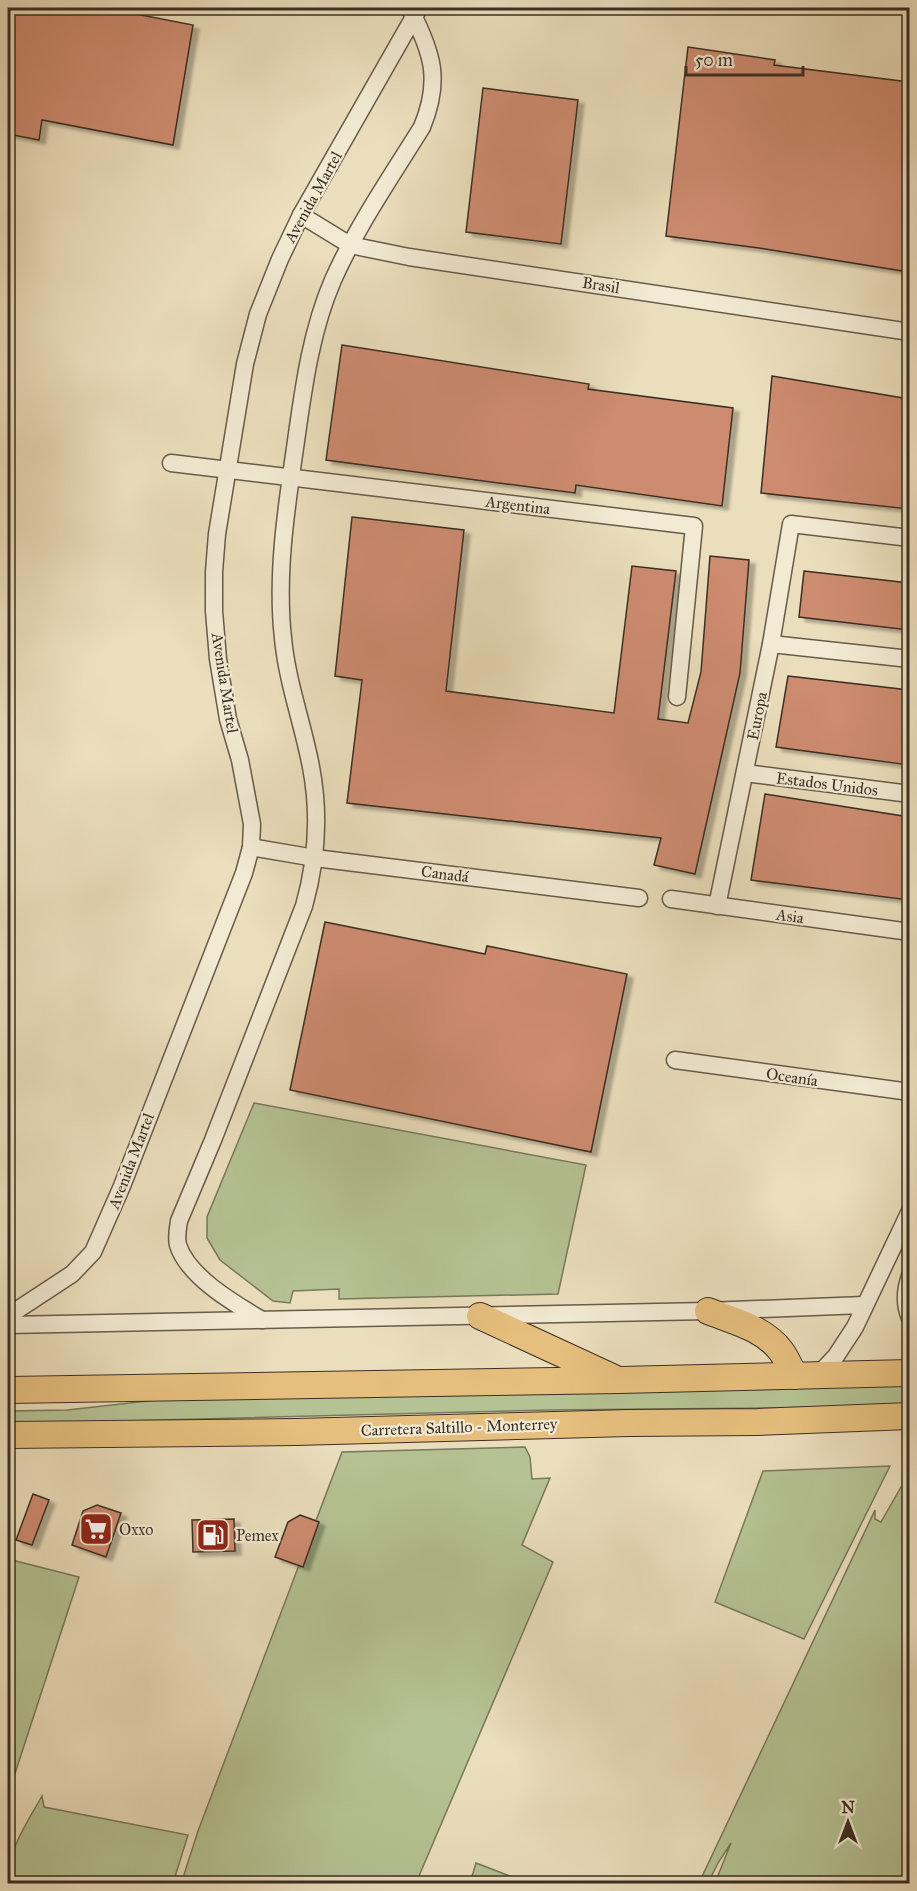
<svg xmlns="http://www.w3.org/2000/svg" width="917" height="1891" font-family="'IM FELL Great Primer',serif">
	<defs>
		<filter id="shadow"><feDropShadow dx="6" dy="4" stdDeviation="1.5" flood-color="#0004"/></filter>
	</defs>
	<rect width="100%" height="100%" fill="#ebdebc"/>
	<filter id="stains"><feTurbulence type="fractalNoise" baseFrequency=".00333" numOctaves="4"/><feColorMatrix values="0 0 0 0 .2 0 0 0 0 .09 0 0 0 0 .02 0 0 0 .5 -.17"/></filter>
	<radialGradient id="worn" r=".72"><stop offset=".6" stop-color="#630" stop-opacity="0"/><stop offset="1" stop-color="#630" stop-opacity=".3"/></radialGradient>
	<g fill="#b5c293" stroke="#78785c" stroke-width="1.5">
		<path d="M 254,1103 L 586,1165 L 558,1294 L 339,1299 L 339,1289 L 293,1291 L 290,1303 L 273,1301 L 220,1260 L 207,1238 L 207,1217 Z"/>
		<path d="M 910,1383 L 909,1405 L 775,1408 L 548,1410 L 8,1424 L 8,1411 L 67,1410 L 166,1399 L 535,1394 Z"/>
		<path d="M 525,1447 L 530,1457 L 532,1479 L 550,1478 L 522,1545 L 553,1562 L 416,1883 L 181,1884 L 198,1831 L 342,1452 Z"/>
		<path d="M 890,1466 L 804,1639 L 715,1602 L 763,1471 Z"/>
		<path d="M 901,1487 L 910,1487 L 909,1883 L 715,1883 L 731,1843 L 718,1863 L 708,1883 L 699,1883 L 875,1510 L 875,1519 L 881,1522 Z"/>
		<path d="M 8,1559 L 79,1577 L 8,1795 Z"/>
		<path d="M 42,1796 L 44,1807 L 188,1835 L 173,1883 L 8,1883 C 7,1851 27,1823 42,1796 Z"/>
		<path d="M 476,1863 L 528,1883 L 470,1883 Z"/>
	</g>
	<g fill="#cd8b70" stroke="#3b2f24" stroke-width="1.5" filter="url(#shadow)">
		<path d="M 8,8 L 105,8 L 193,25 L 173,145 L 42,120 L 39,140 L 8,134 Z"/>
		<path d="M 688,47 L 775,60 L 774,65 L 909,82 L 909,272 L 759,248 L 666,236 Z"/>
		<path d="M 483,88 L 578,100 L 561,244 L 466,232 Z"/>
		<path d="M 342,345 L 589,384 L 588,389 L 733,408 L 722,506 L 576,485 L 575,493 L 326,460 Z"/>
		<path d="M 772,376 L 909,399 L 909,509 L 761,493 Z"/>
		<path d="M 352,517 L 464,530 L 446,691 L 614,713 L 632,566 L 676,571 L 658,719 L 688,723 L 701,672 L 710,556 L 749,560 L 740,673 L 695,874 L 654,865 L 661,838 L 347,803 L 362,680 L 335,676 Z"/>
		<path d="M 804,571 L 909,583 L 909,630 L 799,617 Z"/>
		<path d="M 788,676 L 909,690 L 909,765 L 776,747 Z"/>
		<path d="M 765,794 L 909,817 L 909,900 L 751,880 Z"/>
		<path d="M 325,922 L 485,954 L 487,946 L 627,974 L 591,1152 L 290,1090 Z"/>
		<path d="M 33,1494 L 49,1500 L 32,1545 L 16,1540 Z"/>
		<path d="M 97,1505 L 121,1513 L 106,1557 L 72,1545 L 83,1511 Z"/>
		<path d="M 300,1515 L 319,1522 L 303,1567 L 275,1557 L 288,1522 Z"/>
		<path d="M 234,1519 L 235,1551 L 193,1552 L 192,1520 Z"/>
	</g>
	<g fill="none" stroke-linecap="round" stroke-linejoin="round">
		<g stroke="#675b4a" stroke-width="19">
			<g id="street">
				<path d="M 301,215 L 350,245 L 409,257 L 910,332"/>
				<path d="M 171,463 L 694,526 L 677,697"/>
				<path d="M 771,644 L 910,659"/>
				<path d="M 745,773 L 910,794"/>
				<path d="M 251,847 L 315,858 L 639,898"/>
				<path d="M 671,899 L 910,932"/>
				<path d="M 717,906 L 771,644 L 791,524 L 910,538"/>
				<path d="M 675,1060 L 910,1092"/>
				<path d="M 910,1276 C 905,1290 904,1304 910,1318"/>
				<path d="M 8,1316 L 72,1274 L 93,1252 L 122,1186 L 244,873 L 251,847 L 252,824 L 240,760 L 228,719 L 218,659 L 214,611 L 214,572 L 217,534 L 245,364 L 258,314 L 280,259 L 301,215 L 419,8"/>
				<path d="M 262,1320 C 235,1304 188,1277 178,1245 C 176,1237 178,1228 179,1221 L 213,1140 L 304,906 C 317,860 320,814 311,767 C 303,724 287,682 283,638 C 276,576 286,510 295,448 C 303,392 310,333 333,280 C 357,226 391,177 422,127 C 441,81 433,54 411,11"/>
				<path d="M 8,1325 L 708,1311 L 864,1305"/>
				<path d="M 817,1376 L 836,1356 L 855,1327 L 910,1211"/>
			</g>
		</g>
		<g stroke="#3b2f24" stroke-width="28">
			<g id="primary">
				<path d="M 708,1311 C 733,1321 764,1328 781,1351 C 787,1359 790,1368 795,1376"/>
				<path d="M 480,1316 L 614,1378"/>
				<path d="M 8,1390 L 620,1380 L 910,1373"/>
				<path d="M 8,1435 L 296,1432 L 629,1423 L 758,1422 L 910,1416"/>
			</g>
		</g>
		<use href="#street" stroke="#f2ead3" stroke-width="16"/>
		<use href="#primary" stroke="#e6bf7e" stroke-width="26"/>
	</g>
	<defs>
		<g id="supermarket-square" transform="scale(1.725)"><rect x="-9" y="-9" width="18" height="18" rx="4" fill="#8f2418" stroke="#f2ead3"/><path d="M-6-5.5h2.5l.6 2H6L4.5 2H-2.5L-4.4-4H-6ZM-1.5 3.2a1.3 1.3 0 1 0 .1 0ZM3 3.2a1.3 1.3 0 1 0 .1 0Z" fill="#fff"/></g>
		<g id="fuel-square" transform="scale(1.725)"><rect x="-9" y="-9" width="18" height="18" rx="4" fill="#8f2418" stroke="#f2ead3"/><path d="M-5.5-6h7V0h2V4h1.3V-2.5L3-4.5l.8-.8L6-3V5H2.5V1h-1V6h-7ZM-4.2-4.7v3.2H.2V-4.7Z" fill="#fff"/></g>
	</defs>
	<g fill-rule="evenodd">
		<use href="#supermarket-square" x="96" y="1529"/>
		<use href="#fuel-square" x="213" y="1535"/>
	</g>
	<g text-anchor="middle" dominant-baseline="central" stroke-width="4.5" stroke-linejoin="round" paint-order="stroke">
		<g font-size="16" fill="#3b2f24" stroke="#f2ead3">
			<text transform="translate(313 197) rotate(-61)">Avenida Martel</text>
			<text transform="translate(601 285) rotate(9)">Brasil</text>
			<text transform="translate(518 505) rotate(7)">Argentina</text>
			<text transform="translate(225 683) rotate(81)">Avenida Martel</text>
			<text transform="translate(757 716) rotate(-79)">Europa</text>
			<text transform="translate(827 784) rotate(7)">Estados Unidos</text>
			<text transform="translate(445 874) rotate(7)">Canadá</text>
			<text transform="translate(790 916) rotate(8)">Asia</text>
			<text transform="translate(792 1077) rotate(8)">Oceanía</text>
			<text transform="translate(131 1161) rotate(-69)">Avenida Martel</text>
			<text transform="translate(459 1427) rotate(-2)">Carretera Saltillo - Monterrey</text>
		</g>
		<g font-size="16" fill="#3b2f24" stroke="#f2ead3" text-anchor="start">
			<text x="119" y="1529">Oxxo</text>
			<text x="236" y="1535">Pemex</text>
		</g>
	</g>
	<rect width="917" height="1891" fill="none" stroke="#ebdebc" stroke-width="30"/>
	<rect x="9" y="9" width="899" height="1873" fill="none" stroke="#3b2f24" stroke-width="3"/>
	<rect x="15" y="15" width="887" height="1861" fill="none" stroke="#3b2f24" stroke-width="1.5"/>
	<g transform="translate(848 1822)" stroke="#f2ead3" stroke-width="4.5" paint-order="stroke">
	<path d="M0-4.5L10 22L0 15L-10 22Z" fill="#3b2f24"/>
	<text y="-9" font-size="16" font-weight="bold" text-anchor="middle" fill="#3b2f24">N</text>
	</g>
	<path d="M686 66v9h117v-9" fill="none" stroke="#3b2f24" stroke-width="3"/>
	<text x="695" y="66" font-size="18" fill="#3b2f24" stroke="#f2ead3" stroke-width="4.5" paint-order="stroke">50 m</text>
	<rect width="100%" height="100%" filter="url(#stains)"/>
	<rect width="100%" height="100%" fill="url(#worn)"/>
</svg>
